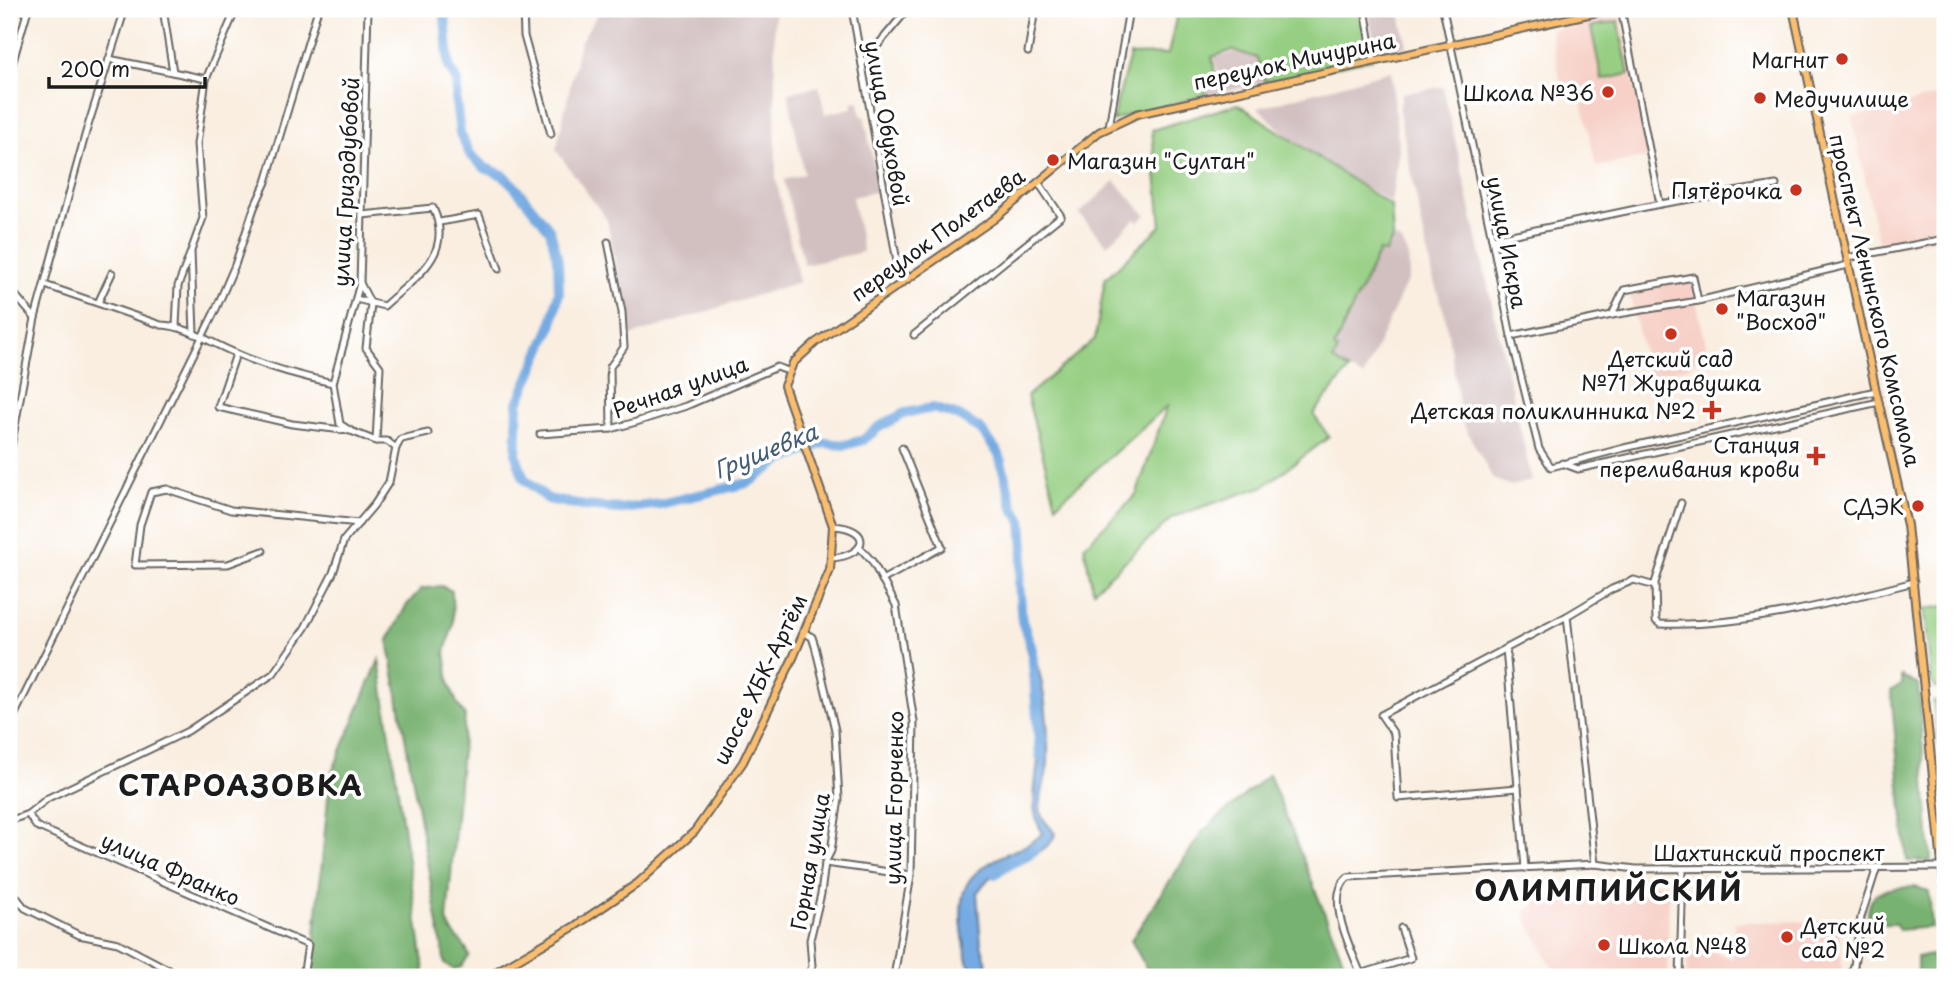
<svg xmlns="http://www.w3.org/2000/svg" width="1954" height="986" font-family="'Playpen Sans',sans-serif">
	<rect width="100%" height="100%" fill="#fff"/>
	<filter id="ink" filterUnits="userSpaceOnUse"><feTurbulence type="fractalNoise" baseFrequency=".0143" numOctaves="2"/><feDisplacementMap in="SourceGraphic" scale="14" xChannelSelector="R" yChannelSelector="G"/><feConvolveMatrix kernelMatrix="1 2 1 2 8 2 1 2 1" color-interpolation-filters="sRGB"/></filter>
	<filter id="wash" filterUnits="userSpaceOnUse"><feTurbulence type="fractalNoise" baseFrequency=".00686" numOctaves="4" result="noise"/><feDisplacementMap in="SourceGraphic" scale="28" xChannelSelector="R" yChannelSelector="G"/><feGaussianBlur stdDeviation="1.57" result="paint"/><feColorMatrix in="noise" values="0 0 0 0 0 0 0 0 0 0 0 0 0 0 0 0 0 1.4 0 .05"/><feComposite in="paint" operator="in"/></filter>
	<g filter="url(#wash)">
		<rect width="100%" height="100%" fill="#f9eee0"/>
		<g fill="#f7d1c8">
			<path d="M 1620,15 L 1649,157 L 1596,167 L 1580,91 L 1563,94 L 1550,30 Z"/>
			<path d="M 1945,94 L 1945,219 L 1933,222 L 1937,238 L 1880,250 L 1852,117 Z"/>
			<path d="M 1691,278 L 1707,348 L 1688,367 L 1649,376 L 1629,292 Z"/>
			<path d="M 1565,884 L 1669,884 L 1668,977 L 1558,977 L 1523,912 Z"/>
			<path d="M 1838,921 L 1843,976 L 1686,977 L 1687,952 L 1714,952 L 1733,959 L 1734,922 Z"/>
		</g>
		<g fill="#d2bfc0">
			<path d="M 601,9 L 774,9 L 776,179 L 799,282 L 630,336 L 607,220 L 556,150 L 580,42 Z"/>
			<path d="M 1368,9 L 1399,9 L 1407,46 L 1376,53 Z"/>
			<path d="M 1235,52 L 1255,58 L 1265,82 L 1206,96 L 1218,73 L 1214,58 Z"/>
			<path d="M 1391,71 L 1399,149 L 1391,202 L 1305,153 L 1258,108 Z"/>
			<path d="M 819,86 L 825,114 L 852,108 L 852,102 L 859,101 L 861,116 L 864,115 L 879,191 L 852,197 L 863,252 L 804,265 L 784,180 L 804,174 L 788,93 Z"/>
			<path d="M 1443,87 L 1532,481 L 1512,486 L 1493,479 L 1462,422 L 1445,315 L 1432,275 L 1399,112 L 1402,93 Z"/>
			<path d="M 1115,181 L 1146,215 L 1138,222 L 1135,219 L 1107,245 L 1079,214 Z"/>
			<path d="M 1393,237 L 1402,242 L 1408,254 L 1409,277 L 1363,377 L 1333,360 L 1337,350 L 1334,348 L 1379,251 L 1385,253 Z"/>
		</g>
		<g fill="#96cf83" stroke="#597650" stroke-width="2">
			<path d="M 1178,9 L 1361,9 L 1372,59 L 1265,82 L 1257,58 L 1233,50 L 1212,57 L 1215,73 L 1204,96 L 1134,113 L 1112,121 L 1130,55 L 1168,54 Z"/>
			<path d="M 1618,21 L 1629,74 L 1602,80 L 1591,27 Z"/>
			<path d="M 1238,104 L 1391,206 L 1393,237 L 1385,253 L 1379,251 L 1334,347 L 1338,350 L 1333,360 L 1349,370 L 1313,414 L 1329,437 L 1264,486 L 1173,517 L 1093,591 L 1084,546 L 1136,495 L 1167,406 L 1056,505 L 1027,396 L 1095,339 L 1105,279 L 1161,226 L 1152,130 Z"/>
			<path d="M 1945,606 L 1945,686 L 1936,688 L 1931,681 L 1925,612 L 1927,609 Z"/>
		</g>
		<g fill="#78b271" stroke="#4a6746" stroke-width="2">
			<path d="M 441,586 L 452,591 L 453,625 L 445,652 L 449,682 L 457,703 L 465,716 L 447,920 C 453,940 463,937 469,956 L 461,967 L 453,969 L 445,964 L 388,640 L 406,606 L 421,589 Z"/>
			<path d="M 379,660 L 425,977 L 311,977 L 330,777 Z"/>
			<path d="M 1901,676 L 1918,685 L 1931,861 L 1907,861 L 1891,691 L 1901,684 Z"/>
			<path d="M 1945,699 L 1945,766 L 1941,766 L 1933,701 Z"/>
			<path d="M 1269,774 L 1350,977 L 1151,977 L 1131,940 L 1203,831 Z"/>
			<path d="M 1915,887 L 1929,891 L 1932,927 L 1899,930 L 1896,924 L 1882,924 L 1868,919 C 1867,887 1890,888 1915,887 Z"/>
			<path d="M 1942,954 L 1945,962 L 1945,977 L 1917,977 L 1917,957 Z"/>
		</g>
		<path fill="#74aae2" stroke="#48637f" stroke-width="2" d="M 1026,647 L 1032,649 C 1045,684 1049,726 1048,763 C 1047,778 1036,804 1042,817 C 1045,823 1052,828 1055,834 C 1050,853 1021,858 1005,866 C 994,872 984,883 977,893 L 981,944 L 991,977 L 972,977 C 965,951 951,898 973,876 C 980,868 991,862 1000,857 C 1016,849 1030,846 1043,833 C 1025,809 1040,771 1039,743 C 1038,711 1037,677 1026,647 Z"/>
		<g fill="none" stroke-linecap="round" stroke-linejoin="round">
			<g stroke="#74aae2" stroke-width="10">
				<path d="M 447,9 L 445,17 L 449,66 L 457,82 L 456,102 L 460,133 L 470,154 L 485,168 L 503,175 L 515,187 L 550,230 L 558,261 L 559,292 L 551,327 L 518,403 L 516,455 L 524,479 L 548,499 L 584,506 L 621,509 L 660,504 L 748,483 L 780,461 L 824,443 L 845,445 L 863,440 L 879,427 L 905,413 L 933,408 L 959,416 L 981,430 L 999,454 L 1013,507 L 1022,521 L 1024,548 L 1019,584 L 1022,621 L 1032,649 L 1040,756"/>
				<path d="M 995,874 C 1007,863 1023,860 1035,850"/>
			</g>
		</g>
	</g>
	<g filter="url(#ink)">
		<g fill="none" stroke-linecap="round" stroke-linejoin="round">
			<g stroke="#696661" stroke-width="9">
				<g id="minor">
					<path d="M 163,9 L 173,72"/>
					<path d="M 523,9 L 524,36 L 551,134"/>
					<path d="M 852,9 L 901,284"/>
					<path d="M 1365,9 L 1374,61"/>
					<path d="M 1443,9 L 1492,239 L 1511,336 L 1539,449 L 1551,467 L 1624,448 L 1876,391"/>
					<path d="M 1028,52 L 1035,9"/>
					<path d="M 109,59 L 206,79"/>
					<path d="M 862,64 L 908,9"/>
					<path d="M 9,75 L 28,9"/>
					<path d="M 1109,127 L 1129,9"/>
					<path d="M 1660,204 L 1776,185"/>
					<path d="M 440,222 L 479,215 L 499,269"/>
					<path d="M 1492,239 L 1660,204 L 1621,9"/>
					<path d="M 608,242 L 622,312 L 624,347 L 610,367 L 611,429"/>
					<path d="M 1847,258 L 1945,239"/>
					<path d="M 360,283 L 371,304 L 366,348 L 380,367 L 376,441"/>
					<path d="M 45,285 L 161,325 C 187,326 209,342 233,352 C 264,366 299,376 333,383"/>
					<path d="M 9,288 L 35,318"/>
					<path d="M 356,299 L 384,306 C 414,278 455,255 433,208 L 362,215"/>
					<path d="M 98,303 L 112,273"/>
					<path d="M 1612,315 L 1698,301"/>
					<path d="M 176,326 L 178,286 L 190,254"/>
					<path d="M 194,334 L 191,251 L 203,218 L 197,144 L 206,79 L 236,9"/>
					<path d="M 914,335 L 1061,216 L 1038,182"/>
					<path d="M 1511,336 L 1612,315 L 1624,290 L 1693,277 L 1698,301 L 1848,265"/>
					<path d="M 236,354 L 218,407 L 292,424 L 351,431 L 376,441 L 387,441 L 396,448"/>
					<path d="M 351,431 L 340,424 L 333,383 L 360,283 L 368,9"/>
					<path d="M 540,434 L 611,429 L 636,422 L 686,406 L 777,367 L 788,371"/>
					<path d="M 9,458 L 35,318 L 86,132 L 125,9"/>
					<path d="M 1562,463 L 1578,469 L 1879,402"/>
					<path d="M 1681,503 L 1655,583 L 1656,621 L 1660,624 C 1742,627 1834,603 1914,582"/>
					<path d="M 859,547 L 872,561 L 896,605 L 914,722 L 911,875 L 894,977"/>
					<path d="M 263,551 L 228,564 L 135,565 L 140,525 L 151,492 L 167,489 L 231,510 L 359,523"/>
					<path d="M 832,558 C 869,555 872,528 833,526"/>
					<path d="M 882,580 L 942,547 L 902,448"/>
					<path d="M 1567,616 L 1595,864"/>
					<path d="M 803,632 L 812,637 L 815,646 L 835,730 L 839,799 L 831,851 L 825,863 L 821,894 L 810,940 L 812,966 L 808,977"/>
					<path d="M 1506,648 L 1525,868"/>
					<path d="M 9,726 L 216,309 L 235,265 L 254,208 L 266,182 L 318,9"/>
					<path d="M 1518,788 L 1398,798 L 1394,734 L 1381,715 L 1567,616 L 1612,589 L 1634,580 L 1655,586"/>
					<path d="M 28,814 L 36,826 L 308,945 L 303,977"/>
					<path d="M 9,821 L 28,814 L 48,798 L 188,731 L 273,674 L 305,628 L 333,573 L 344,540 L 374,505 L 389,482 L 396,448 L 401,439 L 428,433"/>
					<path d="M 825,863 L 911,875"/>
					<path d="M 9,888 L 25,908 L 79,935 L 118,943 L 183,977"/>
					<path d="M 1361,974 L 1411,958 L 1401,928"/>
					<path d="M 1362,977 C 1353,952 1323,898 1348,877 L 1595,864 L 1636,869 L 1943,867"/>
					<path d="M 1680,977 L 1683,869"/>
					<path d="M 1849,977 L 1854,966 L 1861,917 L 1877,867"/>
				</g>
			</g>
			<g stroke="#696661" stroke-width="10">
				<g id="major">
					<path d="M 1793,9 L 1876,391 L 1907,525 L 1945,893"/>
					<path d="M 487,977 L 575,926 L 638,883 L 695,831 L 743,762 L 793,658 L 830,570 L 833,526 L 784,386 L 793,363 L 815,343 L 994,219 L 1099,132 L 1137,114 L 1611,9"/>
				</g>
			</g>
			<use href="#minor" stroke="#fff" stroke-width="5"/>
			<use href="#major" stroke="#fbbd6e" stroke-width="6"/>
		</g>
	</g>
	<g fill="#c8321e" stroke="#fff" stroke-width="2.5">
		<circle cx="1842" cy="59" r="7"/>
		<circle cx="1608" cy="92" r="7"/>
		<circle cx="1760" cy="98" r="7"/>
		<circle cx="1053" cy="160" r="7"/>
		<circle cx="1796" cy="190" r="7"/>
		<circle cx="1722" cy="309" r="7"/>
		<circle cx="1671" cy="334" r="7"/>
		<path d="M1708.5 399.5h7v7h7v7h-7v7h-7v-7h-7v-7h7z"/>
		<path d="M1812.5 445.5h7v7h7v7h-7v7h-7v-7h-7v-7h7z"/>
		<circle cx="1918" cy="506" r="7"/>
		<circle cx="1787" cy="937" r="7"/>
		<circle cx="1604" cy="945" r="7"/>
	</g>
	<g text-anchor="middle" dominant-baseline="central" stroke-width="7" stroke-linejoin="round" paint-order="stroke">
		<g font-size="21" fill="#1c1c1c" stroke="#fff" text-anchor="end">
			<text x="1828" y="59">Магнит</text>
			<text x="1594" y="92">Школа №36</text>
			<text x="1774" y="98" text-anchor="start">Медучилище</text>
			<text x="1067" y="160" text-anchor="start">Магазин "Султан"</text>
			<text x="1782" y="190">Пятёрочка</text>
			<text x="1736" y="297" text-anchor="start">Магазин<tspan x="1736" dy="24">"Восход"</tspan></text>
			<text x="1671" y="358" text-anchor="middle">Детский сад<tspan x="1671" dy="24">№71 Журавушка</tspan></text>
			<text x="1696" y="410">Детская поликлинника №2</text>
			<text x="1800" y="444">Станция<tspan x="1800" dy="24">переливания крови</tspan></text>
			<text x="1904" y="506">СДЭК</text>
			<text x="1801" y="925" text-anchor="start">Детский<tspan x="1801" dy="24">сад №2</tspan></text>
			<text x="1618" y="945" text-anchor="start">Школа №48</text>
		</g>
		<g font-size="21" fill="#1c1c1c" stroke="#fff">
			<text transform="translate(1294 60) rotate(-12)">переулок Мичурина</text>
			<text transform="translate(888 123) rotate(80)">улица Обуховой</text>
			<text transform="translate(345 182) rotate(-87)">улица Гризодубовой</text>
			<text transform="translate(937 234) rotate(-36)">переулок Полетаева</text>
			<text transform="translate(1508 242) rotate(79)">улица Искра</text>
			<text transform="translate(1876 300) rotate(77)">проспект Ленинского Комсомола</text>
			<text transform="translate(680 386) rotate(-20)">Речная улица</text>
			<text transform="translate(759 679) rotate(-64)">шоссе ХБК-Артём</text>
			<text transform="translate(893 798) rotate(-89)">улица Егорченко</text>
			<text x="1769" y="852">Шахтинский проспект</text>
			<text transform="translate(809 861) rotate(-80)">Горная улица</text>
			<text transform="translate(171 868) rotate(24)">улица Франко</text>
		</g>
		<g font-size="23" font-style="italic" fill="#445c75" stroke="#fff">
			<text transform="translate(765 450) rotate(-22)">Грушевка</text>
		</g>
		<g font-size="28" font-weight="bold" letter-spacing="2" fill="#1c1c1c" stroke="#fff">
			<text x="241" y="784">СТАРОАЗОВКА</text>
			<text x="1609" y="889">ОЛИМПИЙСКИЙ</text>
		</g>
	</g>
	<rect width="1954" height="986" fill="none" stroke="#fff" stroke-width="35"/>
	<path d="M49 77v10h156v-10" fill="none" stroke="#1c1c1c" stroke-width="3.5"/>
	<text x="60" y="77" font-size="21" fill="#1c1c1c" stroke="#ffffff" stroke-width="5" paint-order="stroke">200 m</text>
</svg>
